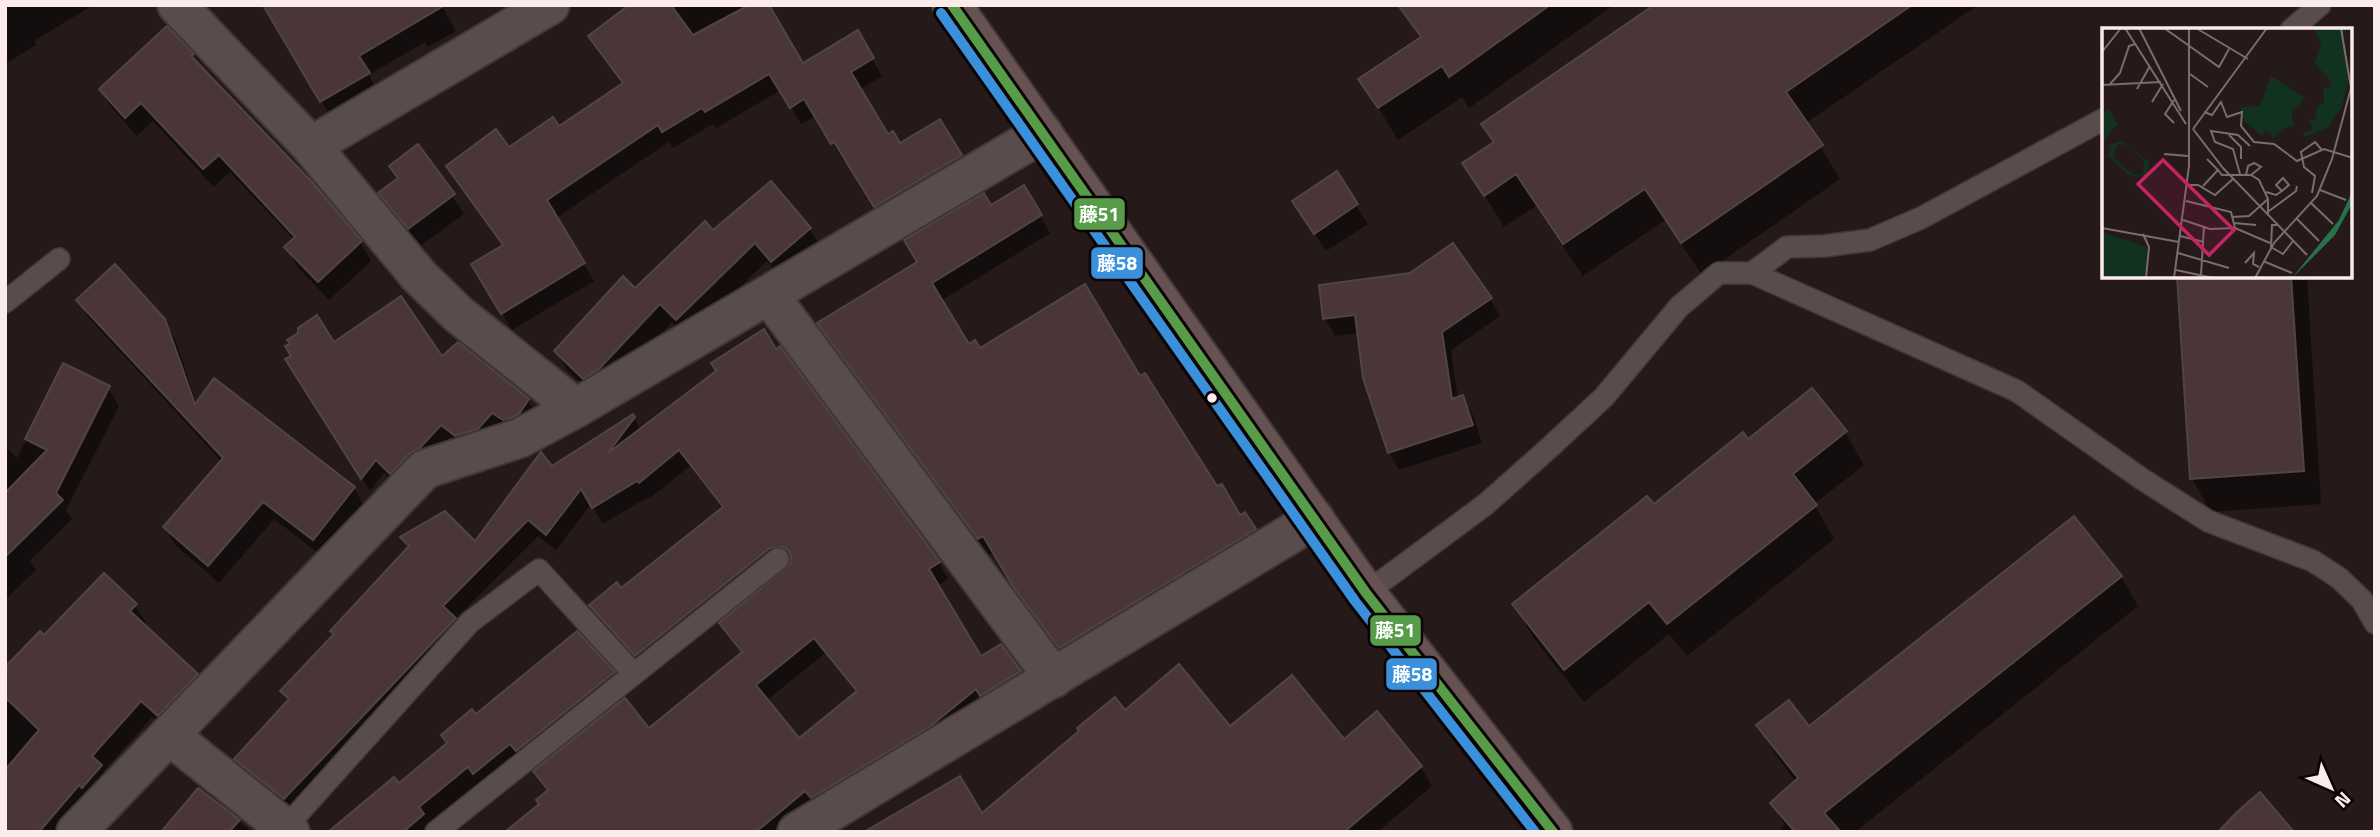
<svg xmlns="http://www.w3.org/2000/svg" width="2380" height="837" font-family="'Titillium Web','Noto Sans JP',sans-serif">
	<rect width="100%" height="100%" fill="#251919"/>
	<g fill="#0007" fill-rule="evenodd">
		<path d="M 5,5 L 93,5 L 34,41 L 36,45 L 5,64 Z"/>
		<path d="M 262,5 L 441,5 L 456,31 L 428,47 L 425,42 L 369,75 L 379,93 L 333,120 Z"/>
		<path d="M 627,5 L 767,5 L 803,65 L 857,32 L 882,76 L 859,90 L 887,136 L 900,146 L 939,121 L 970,173 L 885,223 L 846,159 L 843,161 L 816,116 L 801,124 L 781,90 L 716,128 L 713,124 L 673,148 L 669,142 L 556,218 L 594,281 L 512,330 L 474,265 L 504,247 L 448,166 L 508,149 L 559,128 L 623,85 L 590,37 L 628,8 Z"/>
		<path d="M 1399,5 L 1614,5 L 1469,108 L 1462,97 L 1398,140 L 1361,79 L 1420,39 Z"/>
		<path d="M 1657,5 L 1978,5 L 1806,123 L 1840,179 L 1702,275 L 1665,220 L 1583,276 L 1536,206 L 1504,227 L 1465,164 L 1495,144 L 1483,125 Z"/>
		<path d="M 192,55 L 198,65 L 360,242 L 371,261 L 329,300 L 297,266 L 287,247 L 294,240 L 230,172 L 214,187 L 153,121 L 137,136 L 112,108 L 101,90 Z"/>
		<path d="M 418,146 L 464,214 L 420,246 L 391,212 L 380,193 L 399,179 L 391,166 Z"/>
		<path d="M 1336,174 L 1368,224 L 1326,251 L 1305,220 Z"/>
		<path d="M 1023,187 L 1050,233 L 941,301 L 968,347 L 1139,379 L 1217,489 L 1240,518 L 1245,514 L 1264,547 L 1070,664 L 1059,650 L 1252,534 L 1252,529 L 1057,647 L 1026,605 L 994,552 L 989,555 L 830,341 L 820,324 L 919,263 L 990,207 Z"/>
		<path d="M 810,229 L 821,248 L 783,280 L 767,261 L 687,338 L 672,322 L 610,388 L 595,396 L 567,370 L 556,351 L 713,232 Z"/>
		<path d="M 2179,276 L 2307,276 L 2321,504 L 2211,512 L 2192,479 Z"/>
		<path d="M 1490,299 L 1500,316 L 1451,350 L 1458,399 L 1462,397 L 1473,415 L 1482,443 L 1399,470 L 1389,452 L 1359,333 L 1335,336 L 1325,318 Z"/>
		<path d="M 79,301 L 164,320 L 175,339 L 197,404 L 354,488 L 364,506 L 323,557 L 274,519 L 219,583 L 175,545 L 165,527 L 222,462 L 89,318 Z"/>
		<path d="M 334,344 L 442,359 L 528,400 L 536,414 L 464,449 L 450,437 L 428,461 L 399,486 L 384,473 L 370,491 L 296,374 Z"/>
		<path d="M 780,349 L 939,563 L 948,579 L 937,586 L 981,658 L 1001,646 L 1029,688 L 784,832 L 508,832 L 540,805 L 548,793 L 535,772 L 649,730 L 742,654 L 721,623 L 795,562 L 780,565 L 646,672 L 601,622 L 591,606 L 621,590 L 723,509 L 690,466 L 649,499 L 648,497 L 603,524 L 591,504 L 556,550 L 538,536 L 455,619 L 464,636 L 294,814 L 246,776 L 236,759 L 289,703 L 282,691 L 335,635 L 409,549 L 403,538 L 475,544 L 552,468 L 634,418 L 641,430 ZM 825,653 L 857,693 L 799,741 L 766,701 Z"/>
		<path d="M 64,365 L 108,388 L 119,406 L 66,510 L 72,519 L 30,560 L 36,570 L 5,600 L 5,446 L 17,458 Z"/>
		<path d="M 1845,432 L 1864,465 L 1814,504 L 1834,539 L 1687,656 L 1669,634 L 1584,702 L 1533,637 L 1514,604 L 1748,442 Z"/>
		<path d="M 2121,577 L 2138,606 L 1855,832 L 1777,832 L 1785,825 L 1772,803 L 1796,782 L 1776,755 L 1759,726 L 1809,728 Z"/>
		<path d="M 135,605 L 146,623 L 143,626 L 196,675 L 207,693 L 168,732 L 152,717 L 104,771 L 111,784 L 63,832 L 5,832 L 5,670 L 44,638 Z"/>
		<path d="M 577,634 L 613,674 L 624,691 L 485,791 L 479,784 L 429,825 L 433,832 L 348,832 L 398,785 Z"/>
		<path d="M 1125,712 L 1230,728 L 1343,741 L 1421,767 L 1432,786 L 1377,832 L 1086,832 L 981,815 Z"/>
		<path d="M 199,791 L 252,832 L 161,832 Z"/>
	</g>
	<g fill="#4a3637" stroke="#504545" stroke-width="2" fill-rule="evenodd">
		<path d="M 263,5 L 445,5 L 359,56 L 370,73 L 320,102 Z"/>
		<path d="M 629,5 L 671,5 L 693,35 L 749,5 L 769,5 L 803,63 L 858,30 L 874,58 L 851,72 L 888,134 L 893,131 L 900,143 L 940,119 L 962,155 L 874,207 L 834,142 L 831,144 L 804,99 L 790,108 L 769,74 L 705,112 L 702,108 L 662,132 L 658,125 L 547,200 L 585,263 L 501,314 L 471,264 L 503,245 L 446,166 L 496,129 L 509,147 L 553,117 L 559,126 L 623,83 L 588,36 Z"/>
		<path d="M 1398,5 L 1550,5 L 1449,77 L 1442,66 L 1378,108 L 1358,79 L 1421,37 Z"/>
		<path d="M 1654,5 L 1912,5 L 1786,92 L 1823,145 L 1681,243 L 1645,189 L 1563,244 L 1516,174 L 1484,196 L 1462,163 L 1494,142 L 1481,124 Z"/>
		<path d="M 167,26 L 194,54 L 191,56 L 312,182 L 362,241 L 318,282 L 284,247 L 295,237 L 219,155 L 203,169 L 141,103 L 125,118 L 99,89 Z"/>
		<path d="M 418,144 L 455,194 L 408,229 L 378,193 L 398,178 L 389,166 Z"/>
		<path d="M 1337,171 L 1358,204 L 1314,234 L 1292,201 Z"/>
		<path d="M 771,181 L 811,228 L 771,262 L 755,243 L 676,320 L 660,304 L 599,369 L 583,379 L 554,351 L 623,276 L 635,288 L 705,221 L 713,230 Z"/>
		<path d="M 1024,185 L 1042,215 L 932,283 L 969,344 L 975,340 L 980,348 L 1085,284 L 1140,376 L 1145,373 L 1217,486 L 1222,484 L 1240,515 L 1245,512 L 1256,529 L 1059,648 L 1014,588 L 983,536 L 978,539 L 817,323 L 917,262 L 904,240 L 984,193 L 991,205 Z"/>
		<path d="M 1453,243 L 1492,298 L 1442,332 L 1452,399 L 1463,395 L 1473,425 L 1388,453 L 1363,378 L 1355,315 L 1323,319 L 1319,285 L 1410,273 Z"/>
		<path d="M 115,264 L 165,319 L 195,404 L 214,378 L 355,487 L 313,540 L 263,502 L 208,566 L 163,527 L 223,458 L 76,300 Z"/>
		<path d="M 2177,276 L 2291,276 L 2304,471 L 2190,479 Z"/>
		<path d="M 401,296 L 442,356 L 458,342 L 529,399 L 519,414 L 511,418 L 503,420 L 492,413 L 478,429 L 455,436 L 441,425 L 420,448 L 409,454 L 390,474 L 376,460 L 361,479 L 285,359 L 291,356 L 285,346 L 290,344 L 287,340 L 298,333 L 298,328 L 317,315 L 334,342 Z"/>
		<path d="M 764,329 L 776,349 L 780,346 L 940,562 L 929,569 L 981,656 L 1001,644 L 1021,671 L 980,696 L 976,689 L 932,725 L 811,798 L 805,791 L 756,832 L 505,832 L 539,804 L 536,800 L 548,790 L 533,771 L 625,698 L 649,728 L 742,652 L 719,623 L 790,564 L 791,556 L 788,550 L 782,547 L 770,548 L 635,656 L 589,605 L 617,582 L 621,588 L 723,507 L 679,450 L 639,483 L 637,481 L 592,508 L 581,489 L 546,535 L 528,520 L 443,606 L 456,618 L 284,799 L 234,759 L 289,699 L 280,691 L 334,634 L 330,631 L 409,546 L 400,537 L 445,511 L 475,541 L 541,452 L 552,466 L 633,414 L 635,417 L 608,453 L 716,371 L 711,363 ZM 814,638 L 857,691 L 799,738 L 756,685 Z"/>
		<path d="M 63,363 L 110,386 L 56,493 L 63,500 L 5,557 L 5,493 L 47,450 L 25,439 Z"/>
		<path d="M 1812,388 L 1847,431 L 1793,474 L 1817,505 L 1667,624 L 1649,602 L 1564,670 L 1512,604 L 1647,496 L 1654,504 L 1743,432 L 1748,439 Z"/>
		<path d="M 2074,516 L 2122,576 L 1824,813 L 1841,832 L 1795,832 L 1770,803 L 1798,778 L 1756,725 L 1789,700 L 1809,726 Z"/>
		<path d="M 104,573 L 137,604 L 130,611 L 198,674 L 158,716 L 141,701 L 92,756 L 102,765 L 82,788 L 79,785 L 39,832 L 5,832 L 5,770 L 39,730 L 5,697 L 5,667 L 40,631 L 44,635 Z"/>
		<path d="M 577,631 L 615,672 L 516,751 L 510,744 L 473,774 L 468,767 L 419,807 L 424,814 L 403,832 L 328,832 L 394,777 L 399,783 L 447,743 L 441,735 L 472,709 L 476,714 Z"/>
		<path d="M 1179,664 L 1230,726 L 1292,675 L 1344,739 L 1377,711 L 1422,766 L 1344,832 L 864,832 L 960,776 L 982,813 L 1079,731 L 1077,728 L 1115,697 L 1125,710 Z"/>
		<path d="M 198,788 L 240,820 L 229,832 L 161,832 Z"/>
		<path d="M 2260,792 L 2294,832 L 2218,832 L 2237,812 Z"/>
	</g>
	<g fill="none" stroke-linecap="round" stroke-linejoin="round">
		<g stroke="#413737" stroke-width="24">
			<g id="service">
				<path d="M 2291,30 L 2320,5"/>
				<path d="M 1752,273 L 2017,391 L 2142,479 L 2208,521 L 2313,561 L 2339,578 L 2362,600 L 2375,623"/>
				<path d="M 5,302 L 59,259"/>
				<path d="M 1366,593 L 1486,504 L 1549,448 L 1604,397 L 1679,307 L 1719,273 L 1752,273 L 1787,247 L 1824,246 L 1870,240 L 1921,218 L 2104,119"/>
				<path d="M 285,828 L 470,622 L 539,570 L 634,674"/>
				<path d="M 436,832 L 778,559"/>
			</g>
		</g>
		<g stroke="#413737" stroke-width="42">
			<g id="minor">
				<path d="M 177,5 L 311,146 L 419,276 L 458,314 L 576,408"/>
				<path d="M 311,146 L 550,5"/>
				<path d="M 769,295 L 1054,678"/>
				<path d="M 169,735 L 290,832"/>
				<path d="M 76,832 L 425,469 L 520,438 L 576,408 L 1043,133"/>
				<path d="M 797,832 L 1315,519"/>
			</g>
		</g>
		<g stroke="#413737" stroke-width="42">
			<path id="trunk" d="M 952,5 L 1366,593 L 1553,832"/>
		</g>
		<use href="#service" stroke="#584c4c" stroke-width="21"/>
		<use href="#minor" stroke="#584c4c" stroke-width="38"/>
		<use href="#trunk" stroke="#665252" stroke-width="38"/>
		<g stroke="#0c0404" stroke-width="16">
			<path id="bus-1" d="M 952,5 L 1366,593 L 1553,832"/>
		</g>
		<g stroke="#0c0404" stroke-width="16">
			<path id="bus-2" d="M 941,13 L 1355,601 L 1535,832"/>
		</g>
		<use href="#bus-1" stroke="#579d49" stroke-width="10"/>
		<use href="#bus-2" stroke="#3a90db" stroke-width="10"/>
	</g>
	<circle fill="#fbebea" stroke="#0c0404" stroke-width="2.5" cx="1212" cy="398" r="6"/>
	<g transform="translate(2102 28)">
		<rect width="250" height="250" fill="#251919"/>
		<path d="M 211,0 L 245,1 L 240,11 L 247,51 L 239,81 L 225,100 L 203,109 L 201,106 L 211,101 L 207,92 L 214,91 L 215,79 L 222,75 L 221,59 L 227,61 L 229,53 L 213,36 L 219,14 ZM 169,48 L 203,70 L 189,84 L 192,97 L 181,100 L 170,111 L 169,105 L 163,103 L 160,108 L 143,94 L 138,79 L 158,78 ZM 6,80 L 16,96 L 0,114 L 0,87 ZM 20,113 L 48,135 L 44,147 L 29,149 L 6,128 L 9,116 ZM 15,116 L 24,117 L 42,132 L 41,146 L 31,147 L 11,129 ZM 0,204 L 45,219 L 44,250 L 0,250 Z" fill="#10321f" fill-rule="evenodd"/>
		<path d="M 250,164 L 250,176 L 233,207 L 190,250 L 237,192 Z" fill="#287149"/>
		<path fill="none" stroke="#7b6d6d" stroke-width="2" d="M 23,0 L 84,96M 37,0 L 79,83M 62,0 L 117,39 L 127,21M 94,0 L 146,31M 0,24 L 19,0M 88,46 L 106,59M 8,56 L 18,45 L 27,18 L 33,16M 0,57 L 59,54M 35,61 L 48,38M 72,72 L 63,86 L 72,95M 50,74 L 61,56M 102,84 L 110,87 L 119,74 L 125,89 L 140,84 L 139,98 L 152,114 L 172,116 L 195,133 L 222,121 L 251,130M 91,101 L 121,140 L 205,227M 91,101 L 165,0M 127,107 L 139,119 L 139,131M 62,126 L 86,128M 116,142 L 120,147 L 149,147 L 157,152 L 166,171 L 166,186M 138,146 L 131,121 L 113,114 L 109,103 L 136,107 L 148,118M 144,147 L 146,138 L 152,135 L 159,139 L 149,147M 86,157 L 96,157 L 113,167 L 132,150M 101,158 L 116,142 L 105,131M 218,162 L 244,172M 164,164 L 174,167 L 180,163 L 187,157 L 181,150 L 174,157 L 180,163M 210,165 L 213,148 L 202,139 L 199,124 L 213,114 L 220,122M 84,173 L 129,184 L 133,200M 209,175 L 231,196M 167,183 L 194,163 L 195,158M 130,189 L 147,188 L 166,171M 195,191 L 217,213M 81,192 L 108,201 L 133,200 L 168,215M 132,195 L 154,197M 176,197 L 170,197 L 169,219 L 181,226 L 191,213M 0,200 L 77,214M 41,206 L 47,219 L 44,250M 78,208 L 102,214M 76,225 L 127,240M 161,233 L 190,245M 143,235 L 152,225 L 151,236 L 157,239M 74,242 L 111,250M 99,247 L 102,198M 72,250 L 87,138 L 87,0M 153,250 L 172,215 L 215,168 L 230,131 L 249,60 L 239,0"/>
		<path fill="#c52362" fill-opacity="0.15" stroke="#c52362" stroke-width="3.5" d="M 61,132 L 132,202 L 107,227 L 36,156 Z"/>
		<rect width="250" height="250" fill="none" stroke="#fbebea" stroke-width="3.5"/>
	</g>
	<g stroke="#0c0404" stroke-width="2.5">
		<rect x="1073" y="197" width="53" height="34" rx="7" fill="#579d49"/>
		<rect x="1090" y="246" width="54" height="34" rx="7" fill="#3a90db"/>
		<rect x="1369" y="614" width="53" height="33" rx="7" fill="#579d49"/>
		<rect x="1385" y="657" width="53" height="34" rx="7" fill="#3a90db"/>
	</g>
	<g font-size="19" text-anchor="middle" font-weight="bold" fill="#fff">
		<text x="1099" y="221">藤51</text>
		<text x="1117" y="270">藤58</text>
		<text x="1395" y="637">藤51</text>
		<text x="1412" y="681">藤58</text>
	</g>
	<rect width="2380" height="837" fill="none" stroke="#fbebea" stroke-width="14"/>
	<g transform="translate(2331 788) rotate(135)" stroke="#0c0404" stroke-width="5" paint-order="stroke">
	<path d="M0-5L12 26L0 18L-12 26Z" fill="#fbebea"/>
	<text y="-10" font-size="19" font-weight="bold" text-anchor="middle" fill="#fbebea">N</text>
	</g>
</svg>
